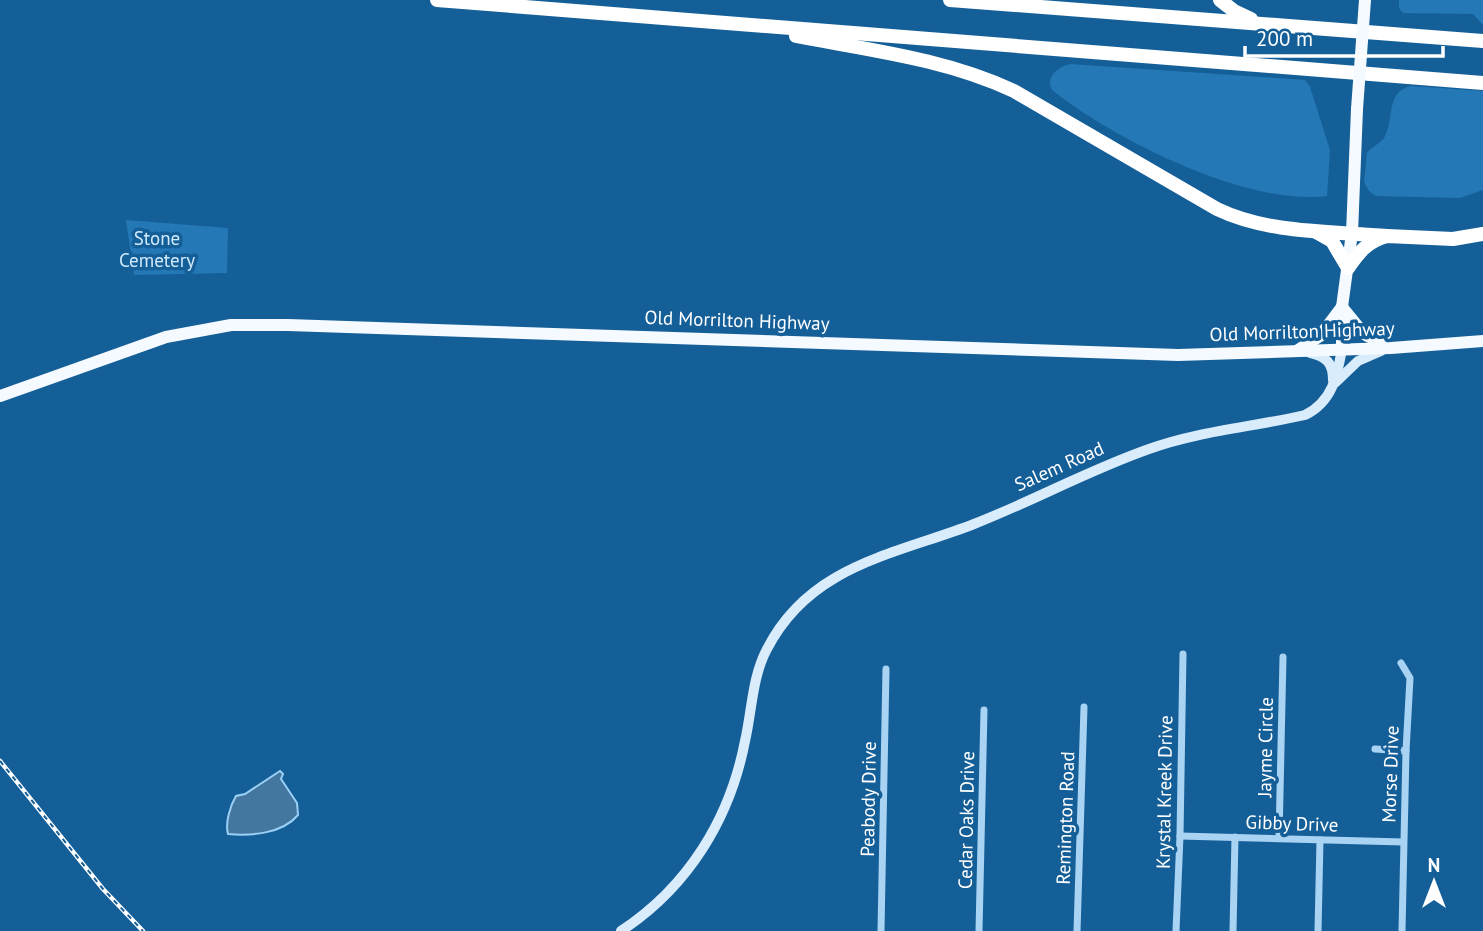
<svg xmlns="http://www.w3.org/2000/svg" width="1483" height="931" font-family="'PT Sans',sans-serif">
	<rect width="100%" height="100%" fill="#155f99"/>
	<g fill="#2578b6">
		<path d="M 1399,0 L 1483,0 L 1483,25 L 1473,14 L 1403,13 L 1399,8 Z"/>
		<path d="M 1070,64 L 1305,80 L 1310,87 L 1330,150 L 1327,196 C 1246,206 1115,140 1052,90 C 1045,78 1057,67 1070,64 Z"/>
		<path d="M 1411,86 L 1483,91 L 1483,190 L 1460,198 L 1376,196 L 1369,191 L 1364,182 L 1367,153 C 1371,147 1380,144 1384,138 C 1395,119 1385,92 1411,86 Z"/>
		<path d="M 126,220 L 228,228 L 227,273 L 134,275 Z"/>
	</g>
	<path fill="#4477a0" stroke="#9bd0f5" stroke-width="2" d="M 280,771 L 283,774 L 281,779 L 297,803 L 298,815 C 282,834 251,836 228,834 C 225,823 230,806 236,796 L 245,794 Z"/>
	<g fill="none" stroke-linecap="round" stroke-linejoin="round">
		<g stroke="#a9d3f2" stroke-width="7">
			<path d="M 1401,663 L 1410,678 L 1406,751 L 1402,931"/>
			<path d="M 1375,749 L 1406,751"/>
			<path d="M 1180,836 L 1403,842"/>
			<path d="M 1279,838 L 1283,657"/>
			<path d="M 881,931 L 886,669"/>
			<path d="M 979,931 L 984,710"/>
			<path d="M 1077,931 L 1084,707"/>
			<path d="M 1176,931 L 1180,836 L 1183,654"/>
			<path d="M 1233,931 L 1235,837"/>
			<path d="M 1318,931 L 1320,840"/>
		</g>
		<g stroke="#d8ecfc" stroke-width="10">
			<path d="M 1310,353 C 1326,357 1333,362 1333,380"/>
			<path d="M 1335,383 L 1358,361 L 1381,351"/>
			<path d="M 621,931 C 688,887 730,819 745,741 C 752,711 752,677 767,649 C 810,565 894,555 974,524 C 1033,501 1089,470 1149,449 C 1199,431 1253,427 1305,415 C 1332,402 1337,377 1342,349"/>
		</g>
		<g stroke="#f4faff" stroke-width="12">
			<path d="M 1342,349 L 1342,307 L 1352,233 L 1357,109"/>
			<path d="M 1298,350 L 1320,336 L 1342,307 L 1364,334 L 1388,347"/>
			<path d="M 0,396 L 166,337 L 231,325 L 288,325 L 1178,355 L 1391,348 L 1483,341"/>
		</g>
		<g stroke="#fff" stroke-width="14">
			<path d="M 437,0 L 1483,83"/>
			<path d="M 950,0 L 1483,41"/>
			<path d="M 1220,0 L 1234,11 L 1251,19"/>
			<path d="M 796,36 C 869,50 946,59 1014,91 L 1217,209 C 1269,234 1331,231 1387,236"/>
			<path d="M 1316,232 L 1332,241 L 1348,268 C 1359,252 1368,241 1387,236 L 1453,239 L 1483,234"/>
		</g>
		<g stroke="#fff" stroke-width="4.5">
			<path id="rail" d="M 0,761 L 103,889 L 143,931"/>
		</g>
		<use href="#rail" stroke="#155f99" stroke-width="2" stroke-dasharray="5" stroke-linecap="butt"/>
		<path stroke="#f4faff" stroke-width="12" d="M 1357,109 L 1365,0"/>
	</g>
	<g text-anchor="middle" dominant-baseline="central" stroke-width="7" stroke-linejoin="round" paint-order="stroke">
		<g font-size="19" fill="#d1eafc" stroke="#155f99">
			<text x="157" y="238">Stone<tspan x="157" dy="22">Cemetery</tspan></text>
		</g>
		<g font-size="19" fill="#fff" stroke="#155f99">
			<text transform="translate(737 320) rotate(2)">Old Morrilton Highway</text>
			<text transform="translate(1302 331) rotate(-2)">Old Morrilton Highway</text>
			<text transform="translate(1059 466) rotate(-24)">Salem Road</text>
			<text transform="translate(1265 747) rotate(-89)">Jayme Circle</text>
			<text transform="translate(1390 774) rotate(-88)">Morse Drive</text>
			<text transform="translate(1164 792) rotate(-89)">Krystal Kreek Drive</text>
			<text transform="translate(868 799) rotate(-89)">Peabody Drive</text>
			<text transform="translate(1065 818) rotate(-88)">Remington Road</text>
			<text transform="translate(966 820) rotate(-89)">Cedar Oaks Drive</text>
			<text transform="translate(1292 823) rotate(2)">Gibby Drive</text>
		</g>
	</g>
	<g transform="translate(1434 882)" stroke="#155f99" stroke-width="5" paint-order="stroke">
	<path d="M0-5L12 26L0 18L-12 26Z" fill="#ffffff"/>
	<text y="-10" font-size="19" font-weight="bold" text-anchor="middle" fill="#ffffff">N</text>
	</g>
	<path d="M1245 46v10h198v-10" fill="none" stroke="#ffffff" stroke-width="3.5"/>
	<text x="1256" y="46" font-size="21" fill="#ffffff" stroke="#155f99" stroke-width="5" paint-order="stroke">200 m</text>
</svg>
